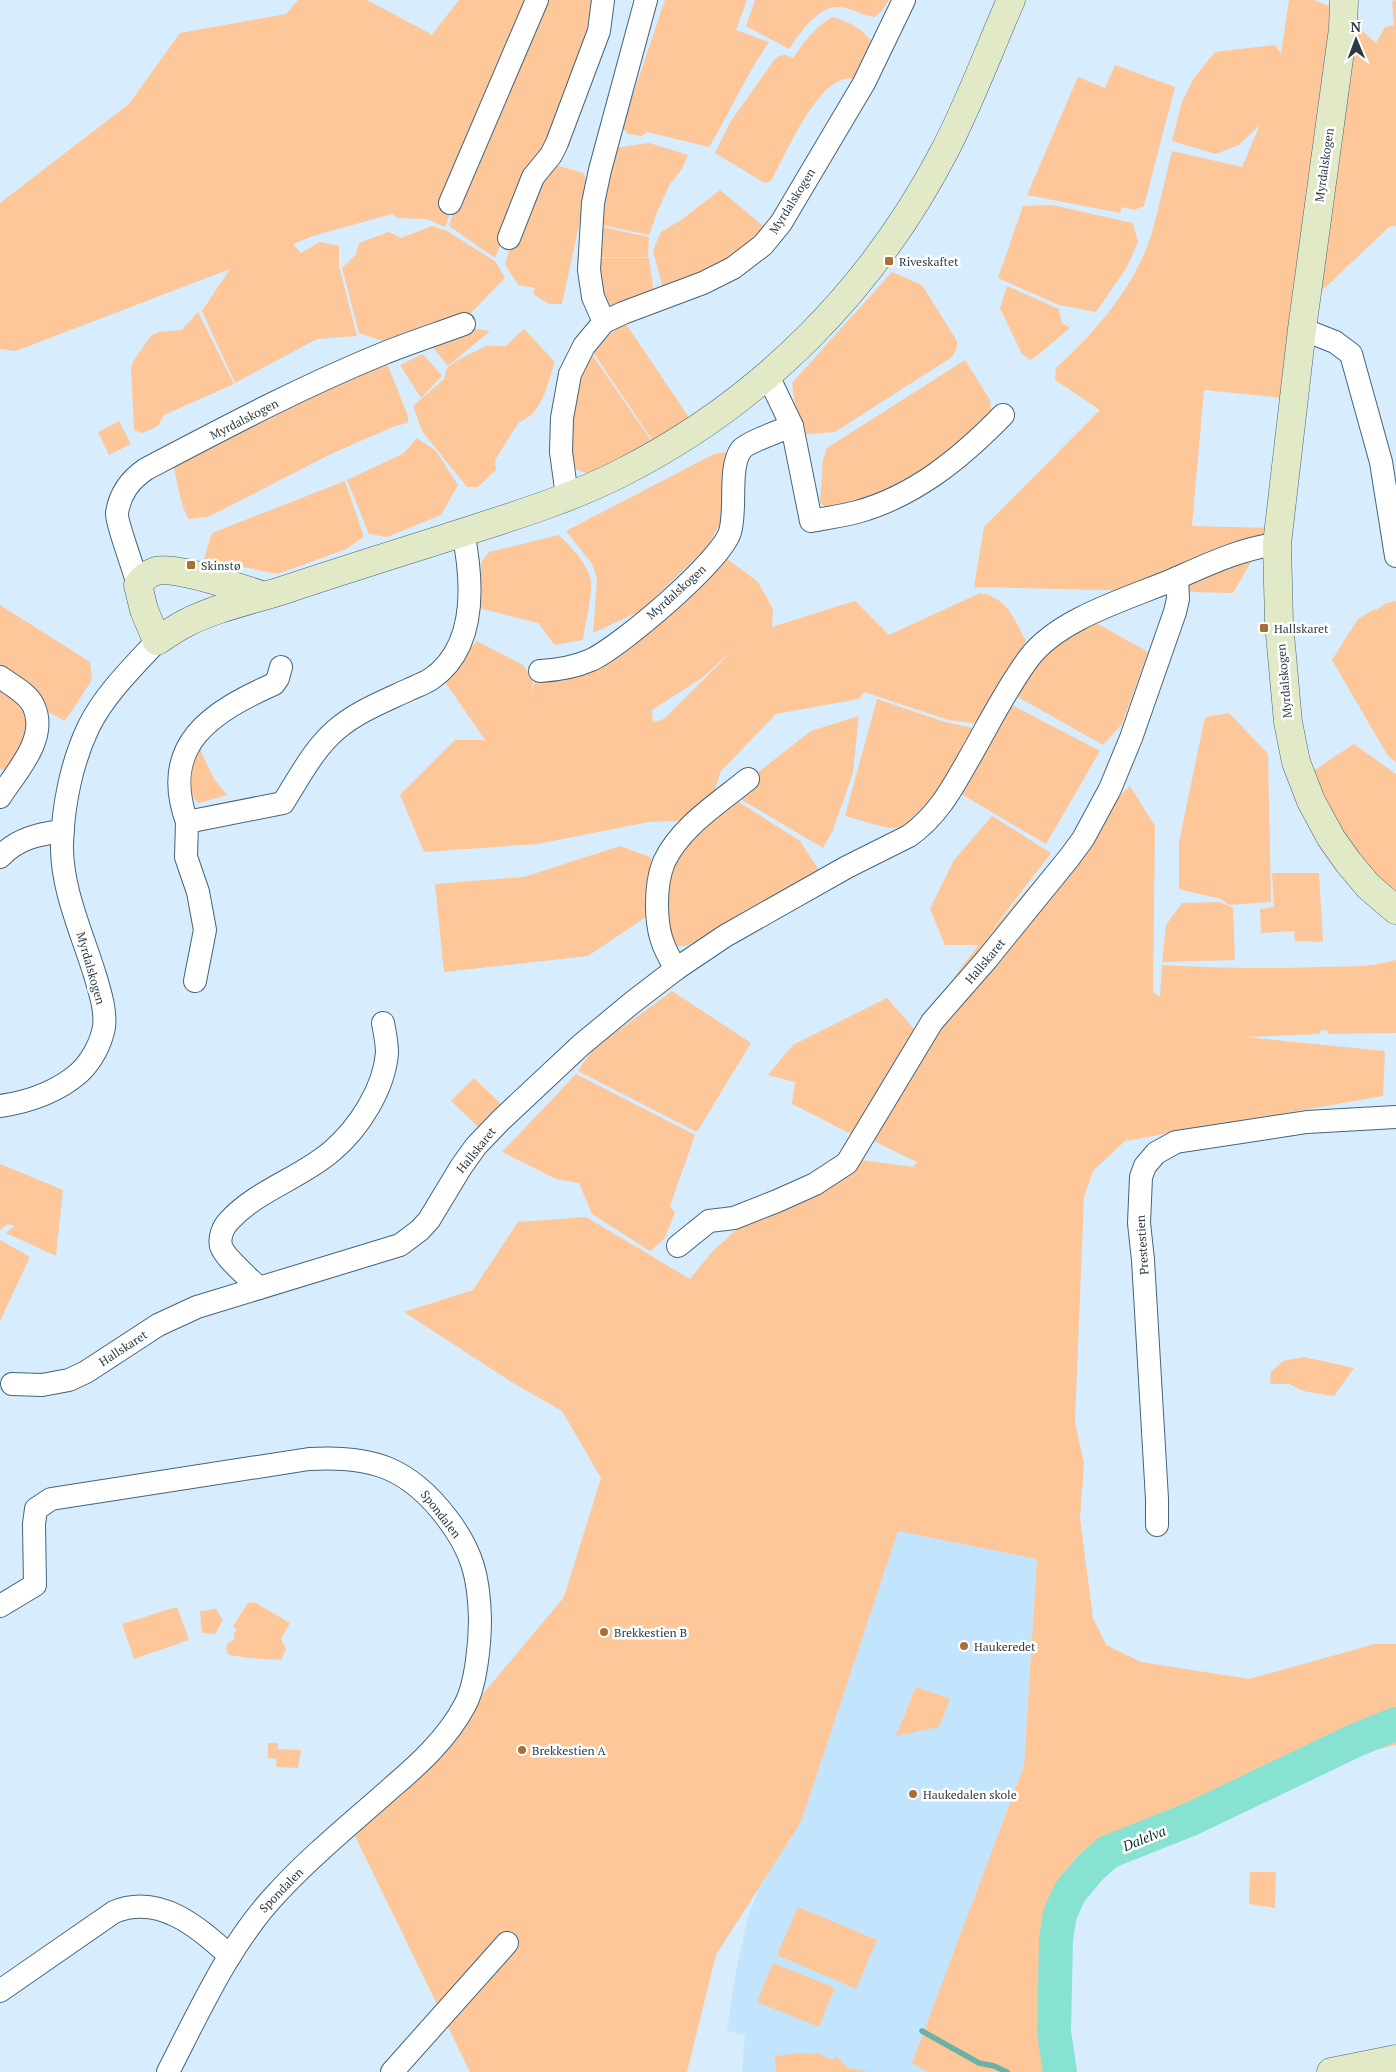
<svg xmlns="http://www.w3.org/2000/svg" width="1396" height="2072" font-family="'PT Serif',serif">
	<rect width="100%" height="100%" fill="#d7ecfc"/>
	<path fill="#c3e4fd" d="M 898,1531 L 1037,1559 L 1024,1766 L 931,2072 L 742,2072 L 745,2035 L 727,2031 L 736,1972 L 747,1921 L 758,1890 L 801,1822 Z"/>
	<g fill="#fdc79a" fill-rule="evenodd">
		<path d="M 298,0 L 367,0 L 431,34 L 430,37 L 459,0 L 531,0 L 445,227 L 427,219 L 398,218 L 392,214 L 313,236 L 293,244 L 301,253 L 320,242 L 339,246 L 339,266 L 357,336 L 317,339 L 235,383 L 202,311 L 230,269 L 16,351 L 0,349 L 0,203 L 129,104 L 180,33 L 286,14 Z"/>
		<path d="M 541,0 L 594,0 L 593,31 L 573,82 L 495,258 L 449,226 L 459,195 Z"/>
		<path d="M 665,0 L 747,0 L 736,30 L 769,42 C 746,75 730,112 709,147 L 647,132 L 642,136 L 628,134 L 622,127 Z"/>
		<path d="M 755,0 L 889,0 L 881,12 L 874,17 C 862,15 847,6 835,7 C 814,10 800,34 789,49 L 746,26 Z"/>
		<path d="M 1289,0 L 1314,0 L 1342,12 L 1376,43 L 1385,27 L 1394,25 L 1392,1 L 1396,0 L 1396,226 L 1389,227 L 1292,319 L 1284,398 L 1204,390 L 1192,526 L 1271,528 L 1233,593 L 974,587 L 984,527 L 1100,410 L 1055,380 L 1056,368 C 1095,333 1135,286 1151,236 C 1159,208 1165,179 1172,151 L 1242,167 L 1260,125 L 1239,145 L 1216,154 L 1172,141 L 1182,102 L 1194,78 L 1215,52 L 1275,45 L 1281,54 Z"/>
		<path d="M 832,17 C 848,21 864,29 873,44 L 856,79 C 852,79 848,78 844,79 C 814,87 786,154 771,181 L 765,183 L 715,153 L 731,121 L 775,59 C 782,54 786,54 793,58 C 804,42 815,27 832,17 Z"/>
		<path d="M 1115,65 L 1175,87 L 1144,206 L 1134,210 L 1122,207 L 1120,213 L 1027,195 L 1078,77 L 1105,88 Z"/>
		<path d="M 649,143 L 688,155 L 682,169 L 670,184 L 658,210 L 649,235 L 597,224 L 615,148 Z"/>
		<path d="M 552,164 L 583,173 L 590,189 L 582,211 L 562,304 L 549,304 L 533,294 L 535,288 L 518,285 L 505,264 L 511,244 Z"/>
		<path d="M 720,190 L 767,229 L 737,256 L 729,247 L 736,256 L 664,292 L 653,251 L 661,232 L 681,220 Z"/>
		<path d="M 1052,205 L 1133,223 L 1138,242 L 1127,267 L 1096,312 L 1059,305 L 998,278 L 1023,206 Z"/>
		<path d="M 432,226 L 447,231 L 496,262 L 505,278 L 469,315 L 386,342 L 359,333 L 342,268 L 356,254 L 359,243 L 389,232 L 401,238 Z"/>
		<path d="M 597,226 L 649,237 L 648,257 L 594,257 Z"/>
		<path d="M 593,258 L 649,258 L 654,294 L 623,306 L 609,306 L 598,296 Z"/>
		<path d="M 892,272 L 922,285 L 957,341 L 957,348 L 952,357 L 835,432 L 799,435 L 792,383 Z"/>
		<path d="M 1007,286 L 1059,309 L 1062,323 L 1070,328 L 1034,358 L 1030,360 L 1022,354 L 1000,308 Z"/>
		<path d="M 198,312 L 234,384 L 164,415 L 158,426 L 142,433 L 134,430 L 131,368 L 134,360 L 151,336 L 159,332 L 182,330 Z"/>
		<path d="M 624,321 L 690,419 L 655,444 L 593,352 Z"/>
		<path d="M 466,327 L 490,331 L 448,366 L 429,343 Z"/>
		<path d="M 524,329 L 555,362 C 547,384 543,414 519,422 L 495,460 L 496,470 L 478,487 L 467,487 L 422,431 L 413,406 L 444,379 L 447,368 L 458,360 L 486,346 L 506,346 Z"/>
		<path d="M 423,354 L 442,376 L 421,398 L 400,365 Z"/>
		<path d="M 593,356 L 655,446 L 593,475 L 577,470 C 574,464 568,456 568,449 C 565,420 576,380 593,356 Z"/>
		<path d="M 965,360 L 990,400 L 992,420 L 933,470 L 884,495 L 826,508 L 820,502 L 823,460 L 827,448 Z"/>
		<path d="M 381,363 L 388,366 L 408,416 L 408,423 L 395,426 L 333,453 L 208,517 L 189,519 C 179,505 178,479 172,462 Z"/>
		<path d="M 119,421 L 131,444 L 109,455 L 98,432 Z"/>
		<path d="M 417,438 L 436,451 L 458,485 L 441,515 L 387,537 L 369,534 L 347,480 L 404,453 Z"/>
		<path d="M 726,452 L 722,520 L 708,546 L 640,611 L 593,633 L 597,579 L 592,564 L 566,531 L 714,454 Z"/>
		<path d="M 345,481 L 364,537 L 346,549 L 278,574 L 204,559 L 212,533 Z"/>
		<path d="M 559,535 C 570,546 590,566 591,582 C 592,598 585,624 583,640 L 555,645 L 538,623 L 475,607 L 482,561 L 489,552 Z"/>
		<path d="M 726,558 L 758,582 L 773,609 L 772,627 L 855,601 L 889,635 L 980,593 C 1008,598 1014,619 1026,641 L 979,724 L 948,720 L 864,692 L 859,699 L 776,714 L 721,771 L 705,820 L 649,822 L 538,844 L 424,852 L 400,795 L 455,740 L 485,740 L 443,679 L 477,641 L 523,665 L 533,681 L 531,696 L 536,675 L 560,674 ZM 738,645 L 664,719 L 653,722 L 652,710 L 702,678 Z"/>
		<path d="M 1396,601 L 1396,762 L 1388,756 L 1332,660 L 1358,619 L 1375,609 L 1377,610 L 1384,604 Z"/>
		<path d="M 0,605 L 90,662 L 92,680 L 65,721 L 41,708 L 0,671 Z"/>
		<path d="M 1096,623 L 1148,652 L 1122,724 L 1103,745 L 1014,695 L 1024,676 L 1063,635 Z"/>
		<path d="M 0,682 L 21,695 L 31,728 L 8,774 L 0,768 Z"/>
		<path d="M 877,699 L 945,722 L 977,729 C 961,755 926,828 893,828 C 882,828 857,819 845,816 Z"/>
		<path d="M 1008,703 L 1100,751 L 1046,844 L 958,792 Z"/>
		<path d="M 1229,713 L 1268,754 L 1271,902 L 1229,905 L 1221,899 L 1179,889 L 1179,842 L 1205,717 Z"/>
		<path d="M 859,716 L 853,773 L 833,830 L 823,848 L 742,800 L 756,774 L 811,731 Z"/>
		<path d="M 197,743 L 214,779 L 227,795 L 199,803 C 189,796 186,781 187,770 C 188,761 194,751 197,743 Z"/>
		<path d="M 1354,744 L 1396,774 L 1396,912 L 1301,779 Z"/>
		<path d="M 1130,786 L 1155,826 L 1153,992 L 1160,997 L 1162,965 C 1215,968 1267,969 1320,967 C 1346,966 1371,968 1396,960 L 1396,1033 L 1328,1034 L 1327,1030 L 1319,1031 L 1320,1034 L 1245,1037 L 1385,1051 L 1383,1096 L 1125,1141 L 1093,1171 L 1084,1197 L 1075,1422 L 1084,1464 L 1080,1518 L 1093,1618 L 1106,1645 L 1141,1662 L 1249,1679 L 1375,1644 L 1396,1644 L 1396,1745 L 1367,1752 L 1252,1797 L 1119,1841 L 1090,1858 L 1059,1892 L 1047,1919 L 1038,1975 L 1047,2072 L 928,2072 L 912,2063 L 1024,1766 L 1037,1559 L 898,1531 L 801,1822 L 716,1955 L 687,2072 L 470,2072 L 352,1830 L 421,1768 L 564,1597 L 601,1478 L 562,1411 L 510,1381 L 404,1312 L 473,1290 L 518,1222 L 586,1217 L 690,1279 L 712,1252 L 745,1222 L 845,1158 L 913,1167 L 917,1162 L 869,1139 C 902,1074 931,1001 979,945 L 945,945 L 930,909 L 954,860 L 992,816 L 1051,853 L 989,934 L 1048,865 Z"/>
		<path d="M 739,802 L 800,841 L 819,870 L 689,945 L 675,947 L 664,920 L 674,855 L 730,803 Z"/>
		<path d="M 620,846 L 650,857 L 657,872 L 649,915 L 588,956 L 444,972 L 435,884 L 524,877 Z"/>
		<path d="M 1272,873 L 1319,873 L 1323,942 L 1295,941 L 1294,931 L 1261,933 L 1260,909 L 1274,907 Z"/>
		<path d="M 1220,902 L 1233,908 L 1235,960 L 1162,962 L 1166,925 L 1182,903 Z"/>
		<path d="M 672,991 L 751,1043 L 697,1132 L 578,1071 L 593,1049 Z"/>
		<path d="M 887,998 L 915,1030 L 853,1135 L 792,1104 L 795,1082 L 768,1075 L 793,1045 Z"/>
		<path d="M 576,1074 L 695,1135 L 670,1206 L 675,1213 L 664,1239 L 650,1251 L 592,1214 L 579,1183 L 556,1179 L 502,1152 Z"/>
		<path d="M 474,1078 L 502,1105 L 479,1128 L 451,1101 Z"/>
		<path d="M 0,1164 L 63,1190 L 56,1256 L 6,1233 L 15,1226 L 8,1224 L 0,1230 Z"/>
		<path d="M 0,1240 L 30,1257 L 0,1321 Z"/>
		<path d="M 1304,1357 L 1354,1368 L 1334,1396 L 1303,1391 L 1289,1384 L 1270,1384 L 1271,1372 L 1283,1361 Z"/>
		<path d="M 254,1602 L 290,1623 L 281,1639 L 286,1649 L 281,1660 L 249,1658 L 229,1655 L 226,1649 L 227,1644 L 235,1639 L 233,1634 L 237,1630 L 233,1626 L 248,1603 Z"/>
		<path d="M 177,1607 L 189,1640 L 134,1659 L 122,1624 Z"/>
		<path d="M 216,1609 L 223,1620 L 215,1634 L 202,1633 L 200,1611 Z"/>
		<path d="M 916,1687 L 950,1699 L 939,1727 L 896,1736 Z"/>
		<path d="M 268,1743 L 278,1743 L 278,1749 L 301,1750 L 298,1768 L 276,1767 L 277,1759 L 268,1758 Z"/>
		<path d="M 1250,1872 L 1276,1872 L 1275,1908 L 1249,1904 Z"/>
		<path d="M 798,1907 L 877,1940 L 856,1989 L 777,1955 Z"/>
		<path d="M 773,1963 L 835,1988 L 819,2027 L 757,2002 Z"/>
		<path d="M 800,2053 L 820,2054 L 832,2060 L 836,2056 L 848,2068 L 871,2072 L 776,2072 L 775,2056 Z"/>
	</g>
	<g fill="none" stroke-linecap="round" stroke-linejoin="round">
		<path stroke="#6cb0a7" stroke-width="5.5" d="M 922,2031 L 979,2063 L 994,2066 L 1007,2072"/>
		<path stroke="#88e2d2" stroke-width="34" d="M 1060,2072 L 1054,2032 L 1056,1939 L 1060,1914 L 1070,1892 L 1090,1868 L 1108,1852 L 1191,1819 L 1356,1740 L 1396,1724"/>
		<g stroke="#45647b" stroke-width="24">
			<g id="street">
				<path d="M 450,203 L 537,0"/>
				<path d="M 509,238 L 533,177 L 551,155 L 557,143 L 599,31 L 603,0"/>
				<path d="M 604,322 L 593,297 L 589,270 L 593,203 L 600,170 L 646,0"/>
				<path d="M 1302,329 L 1335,342 L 1351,354 L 1381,462 L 1396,556"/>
				<path d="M 768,376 L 792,426 L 811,521 C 826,518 842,516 857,512 C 915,496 961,458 1003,415"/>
				<path d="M 567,496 L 561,452 L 562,418 L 570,374 L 584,346 L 604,322 L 623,313 L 703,283 L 733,268 L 763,245 L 781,223 L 864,83 L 904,0"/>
				<path d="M 138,585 C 135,572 116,522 117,513 C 120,493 130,480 146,469 C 224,428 301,387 382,354 C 409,343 437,334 464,324"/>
				<path d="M 281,667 L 278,678 L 274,684 C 211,712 159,745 187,822 L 283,803 C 299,778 314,748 337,729 C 358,711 385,701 410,689 C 417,686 425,683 431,679 C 478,647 473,581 463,532"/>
				<path d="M 540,671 C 557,670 575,667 591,660 C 621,646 721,561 730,532 C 737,509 728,468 741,450 C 746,443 782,430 792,426"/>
				<path d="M 0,677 C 11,685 29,694 34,707 C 48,739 16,772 0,797"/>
				<path d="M 187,822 L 186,857 L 198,892 L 205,930 L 195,981"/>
				<path d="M 0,857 C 18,838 39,834 63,831"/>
				<path d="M 676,969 C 662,946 657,932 657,904 C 657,891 659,874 664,862 C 680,827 719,803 748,779"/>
				<path d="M 0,1106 C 28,1102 57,1092 79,1073 C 91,1062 101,1044 104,1027 C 106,1010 100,992 95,975 C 82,933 61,888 62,844 C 63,805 72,761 89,726 C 105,694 133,667 157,641"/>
				<path d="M 678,1246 L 709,1221 L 734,1218 L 777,1201 L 815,1184 L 847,1163 L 932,1022 L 987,959 L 1069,858 L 1083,839 L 1110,789 L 1131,738 L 1175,612 L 1178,599 L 1177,578"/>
				<path d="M 259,1288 C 250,1279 224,1257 221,1246 C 219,1237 223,1227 229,1221 C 257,1190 301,1178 332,1151 C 359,1128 384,1089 387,1053 C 387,1043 385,1033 383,1023"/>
				<path d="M 12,1384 L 42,1385 L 69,1380 L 86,1372 L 158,1325 L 197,1307 L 400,1245 L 420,1230 L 429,1220 L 461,1167 L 476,1146 L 501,1120 L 581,1045 L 633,1002 L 676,969 L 725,936 L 847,867 L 909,836 C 936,817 951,791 967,762 C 987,728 1005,690 1029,658 C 1060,617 1131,598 1177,578 C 1211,563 1240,549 1277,544"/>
				<path d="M 1157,1525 L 1157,1499 L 1143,1260 L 1139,1223 L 1141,1177 L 1145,1166 L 1156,1153 L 1176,1142 L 1307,1122 L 1396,1117"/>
				<path d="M 0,1606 L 35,1585 L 34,1524 L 36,1509 L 51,1499 L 309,1459 C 372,1455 409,1468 447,1518 C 473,1552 479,1578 480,1619 C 480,1643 476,1685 465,1705 C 447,1739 418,1765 390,1789 C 353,1822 313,1854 279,1891 C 230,1942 200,2010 168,2072"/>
				<path d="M 0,1991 L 114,1912 C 160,1893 199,1928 230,1956"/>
				<path d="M 392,2072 L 507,1943"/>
			</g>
		</g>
		<g stroke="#45647b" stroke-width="29">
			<g id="secondary">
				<path d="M 1344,0 L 1343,29 L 1302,329 L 1277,544 L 1279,623 L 1288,722 L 1296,762 L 1311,801 L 1331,838 L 1348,862 L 1368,886 L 1396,910"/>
				<path d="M 265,596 C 241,589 179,566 156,571 C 147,574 144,578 138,585 L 144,610 L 157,641 C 166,635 176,628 186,623 C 217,607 254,600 287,589 C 341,571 395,554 449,537 C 507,518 569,500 623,472 C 762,401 873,289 945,150 C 970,102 989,50 1011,0"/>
				<path d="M 1331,2072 L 1396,2059"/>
			</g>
		</g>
		<use href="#street" stroke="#fff" stroke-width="22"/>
		<use href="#secondary" stroke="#e1e9c7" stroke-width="28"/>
	</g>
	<g fill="#ab6d33" stroke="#fff" stroke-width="2">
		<rect x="884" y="256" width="10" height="10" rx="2.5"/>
		<rect x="186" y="560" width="10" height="10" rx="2.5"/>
		<rect x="1259" y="623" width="10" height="10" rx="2.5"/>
		<circle cx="604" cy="1632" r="5"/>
		<circle cx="964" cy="1646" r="5"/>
		<circle cx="522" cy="1750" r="5"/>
		<circle cx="913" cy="1794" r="5"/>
	</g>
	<g text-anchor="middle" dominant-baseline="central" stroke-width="5" stroke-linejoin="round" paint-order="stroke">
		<g font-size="12" fill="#2c3a44" stroke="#fff">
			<text transform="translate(1324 165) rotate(-82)">Myrdalskogen</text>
			<text transform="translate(792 201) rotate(-58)">Myrdalskogen</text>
			<text transform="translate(244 419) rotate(-27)">Myrdalskogen</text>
			<text transform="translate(676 592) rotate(-42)">Myrdalskogen</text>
			<text transform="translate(1284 681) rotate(-95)">Myrdalskogen</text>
			<text transform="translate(985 961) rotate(-50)">Hallskaret</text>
			<text transform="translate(91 968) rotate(74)">Myrdalskogen</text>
			<text transform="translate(476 1150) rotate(-51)">Hallskaret</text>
			<text transform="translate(1142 1245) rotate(-94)">Prestestien</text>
			<text transform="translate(123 1348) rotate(-33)">Hallskaret</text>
			<text transform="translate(441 1514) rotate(52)">Spondalen</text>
			<text transform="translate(281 1890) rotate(-46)">Spondalen</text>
		</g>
		<g font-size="12" fill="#2c3a44" stroke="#fff" text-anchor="start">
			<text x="899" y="261">Riveskaftet</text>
			<text x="201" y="565">Skinstø</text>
			<text x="1274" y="628">Hallskaret</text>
			<text x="614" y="1632">Brekkestien B</text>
			<text x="974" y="1646">Haukeredet</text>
			<text x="532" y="1750">Brekkestien A</text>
			<text x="923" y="1794">Haukedalen skole</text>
		</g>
		<g font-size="14" font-style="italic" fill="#06332d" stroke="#fff">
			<text transform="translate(1144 1838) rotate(-22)">Dalelva</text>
		</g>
	</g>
	<g transform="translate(1356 40) rotate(359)" stroke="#ffffff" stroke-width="4" paint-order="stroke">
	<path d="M0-4L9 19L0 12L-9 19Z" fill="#2c3a44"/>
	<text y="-8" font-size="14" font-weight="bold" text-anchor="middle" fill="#2c3a44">N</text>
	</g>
</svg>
